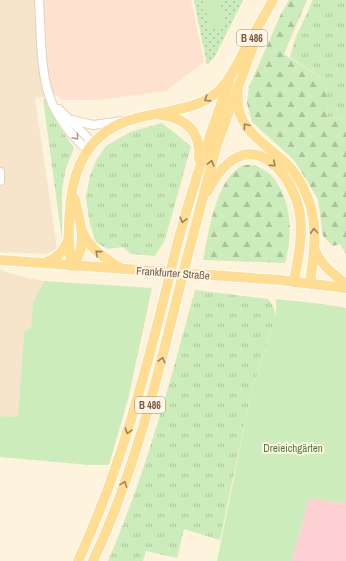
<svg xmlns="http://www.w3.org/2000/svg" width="346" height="561" font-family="'Archivo Narrow',sans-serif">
	<defs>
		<pattern id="grass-tufts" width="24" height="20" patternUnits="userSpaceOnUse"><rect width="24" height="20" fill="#cdecbb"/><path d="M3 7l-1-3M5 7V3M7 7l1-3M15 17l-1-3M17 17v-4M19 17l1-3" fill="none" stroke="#abc29a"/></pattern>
		<pattern id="forest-firs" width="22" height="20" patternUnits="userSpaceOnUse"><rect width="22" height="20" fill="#cdecbb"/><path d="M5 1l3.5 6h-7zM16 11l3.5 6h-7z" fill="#abc29a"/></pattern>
		<pattern id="park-dots" width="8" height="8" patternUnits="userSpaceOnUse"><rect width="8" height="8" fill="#cdecbb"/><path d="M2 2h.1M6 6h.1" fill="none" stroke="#abc29a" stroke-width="1.8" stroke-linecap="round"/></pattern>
	</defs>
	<rect width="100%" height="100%" fill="#fef3dd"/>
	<g fill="#f6e5cb">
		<path d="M 0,0 L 46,0 L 44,5 L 44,14 L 50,80 L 53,94 L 35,99 L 57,248 L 47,254 L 0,252 Z"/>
		<path d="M 0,270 L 23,277 L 44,281 L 33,302 L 31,327 L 24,332 L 18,417 L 0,416 Z"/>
	</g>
	<path fill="#ffe1d0" d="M 46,0 L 191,0 L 204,62 L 166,91 L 98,100 L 64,100 L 53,94 L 50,80 L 44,14 L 44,5 Z"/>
	<path fill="#fdd0d3" d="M 309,498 L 346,503 L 346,561 L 292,561 Z"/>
	<g fill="url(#grass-tufts)">
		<path d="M 313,0 L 346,0 L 346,119 L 327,117 L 325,81 L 290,57 L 295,39 Z"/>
		<path d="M 43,99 L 46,99 L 57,123 L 74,148 L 66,168 L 62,189 L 62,240 Z"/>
		<path d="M 162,123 L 191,146 L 165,240 L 155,256 L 131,254 L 123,247 L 108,249 L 95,242 L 89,219 L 86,198 L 90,175 L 97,159 L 106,146 L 130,132 Z"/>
		<path d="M 195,290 L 268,299 L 273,306 L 276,316 L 251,393 L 220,540 L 184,529 L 177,558 L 146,551 L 143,561 L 108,561 C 146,473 170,382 195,290 Z"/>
	</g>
	<g fill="url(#forest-firs)">
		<path d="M 289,0 L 307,0 L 284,54 L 325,81 L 327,117 L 346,119 L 346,254 L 340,244 L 333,246 L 323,236 L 318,199 L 293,159 L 252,122 L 247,103 L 249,87 L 281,14 Z"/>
		<path d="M 255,165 C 260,168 267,171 271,175 C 292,198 293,234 285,263 L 203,260 C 209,232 215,183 240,167 C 244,164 251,165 255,165 Z"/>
	</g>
	<path fill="url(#park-dots)" d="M 194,0 L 243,0 L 214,58 L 207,65 Z"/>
	<g fill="#cdecbb">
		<path d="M 204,0 L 220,0 L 225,26 L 209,28 Z"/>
		<path d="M 44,281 L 152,288 L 128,399 L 109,465 L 89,465 L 0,457 L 0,416 L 18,417 L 24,332 L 31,327 L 33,302 Z"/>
		<path d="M 276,299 L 323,304 L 346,308 L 346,503 L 309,498 L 292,561 L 217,561 L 251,393 L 276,316 Z"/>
	</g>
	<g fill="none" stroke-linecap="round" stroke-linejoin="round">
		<g stroke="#e2cfb9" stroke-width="10">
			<g id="minor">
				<path d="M 39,0 C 41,28 40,69 49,95 C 55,115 72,137 88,150"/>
				<path d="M 59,109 L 88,138 L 89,142 L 88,150"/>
				<path d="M 72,120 L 93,125 L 122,121"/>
				<path d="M 0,172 L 0,181"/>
			</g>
		</g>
		<g stroke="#fff" stroke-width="12">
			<g id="major">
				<path d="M 238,93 C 234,131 267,143 290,167 C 297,175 303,186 307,196 C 319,225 314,253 310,283"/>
				<path d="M 161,115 C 187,118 201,132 199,159"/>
				<path d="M 207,192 C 214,180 222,166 234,159 C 266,140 293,182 299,209 C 304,232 298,258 294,282"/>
				<path d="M 83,233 C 91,250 105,258 120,268"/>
				<path d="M 314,249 C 323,267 331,272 346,284"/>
				<path d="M 174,257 C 189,197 208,140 229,82"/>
				<path d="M 187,258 L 217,144 L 254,44"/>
				<path d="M 0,260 L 280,280 L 346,288"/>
				<path d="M 44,263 C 56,259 64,252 68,240"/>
				<path d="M 73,266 C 66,244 69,222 71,199 C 74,167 90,136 122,123 C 136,117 151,115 166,112 C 184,108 202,105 216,93 C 228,83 236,67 243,53 C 253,35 263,18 273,0"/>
				<path d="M 73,266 C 89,241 80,225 75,199"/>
				<path d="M 78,561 C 119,473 144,379 167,286"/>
				<path d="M 93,561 C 134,474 157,380 180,286"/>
			</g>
		</g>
		<use href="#minor" stroke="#fff" stroke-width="8"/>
		<use href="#major" stroke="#ffdd93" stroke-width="10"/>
		<g stroke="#fff" stroke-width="12" stroke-linecap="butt">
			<g id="major-bridge">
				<path d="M 167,286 L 174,257"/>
				<path d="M 180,286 L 187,258"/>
			</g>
		</g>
		<use href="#major-bridge" stroke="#ffdd93" stroke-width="10"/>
	</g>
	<defs><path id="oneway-chevron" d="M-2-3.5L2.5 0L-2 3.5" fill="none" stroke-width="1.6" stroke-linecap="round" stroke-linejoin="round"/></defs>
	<g stroke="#9e805c">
		<use href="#oneway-chevron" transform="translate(207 99) rotate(148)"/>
		<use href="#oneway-chevron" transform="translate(246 126) rotate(-127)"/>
		<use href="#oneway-chevron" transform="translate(211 163) rotate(-75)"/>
		<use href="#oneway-chevron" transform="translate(273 164) rotate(41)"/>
		<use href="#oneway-chevron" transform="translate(183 220) rotate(105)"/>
		<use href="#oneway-chevron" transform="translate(314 231) rotate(-94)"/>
		<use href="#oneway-chevron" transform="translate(98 253) rotate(-139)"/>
		<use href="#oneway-chevron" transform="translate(162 360) rotate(-76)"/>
		<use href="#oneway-chevron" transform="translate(128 431) rotate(108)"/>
		<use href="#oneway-chevron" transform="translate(124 484) rotate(-69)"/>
	</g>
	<use stroke="#ac9b8f" href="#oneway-chevron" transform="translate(76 137) rotate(50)"/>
	<g text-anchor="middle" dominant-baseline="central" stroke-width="4" stroke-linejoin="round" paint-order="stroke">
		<g fill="#fff6e5" stroke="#9e8774" stroke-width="1">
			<rect x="237" y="30" width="30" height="16" rx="3"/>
			<rect x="135" y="397" width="30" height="16" rx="3"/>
		</g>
		<g font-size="10" font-weight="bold" fill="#755844">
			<text x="252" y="38">B 486</text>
			<text x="150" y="405">B 486</text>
		</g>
		<g font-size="11" fill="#755844" stroke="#fff6e5">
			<text transform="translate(173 273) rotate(4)">Frankfurter Straße</text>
		</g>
		<g font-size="11" fill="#4c7d3b" stroke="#fff6e5">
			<text x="293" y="448">Dreieichgärten</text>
		</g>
	</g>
</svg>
